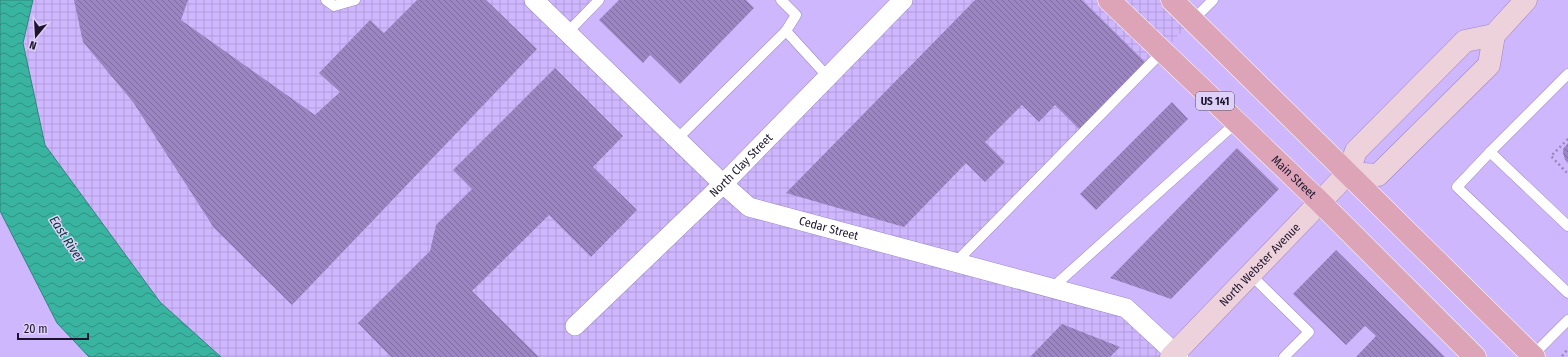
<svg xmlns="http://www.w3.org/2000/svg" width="1568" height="357" font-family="'Fira Sans Condensed',sans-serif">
	<defs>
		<pattern id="industrial-grid" width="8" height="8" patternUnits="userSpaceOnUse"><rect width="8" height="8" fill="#cfb7fe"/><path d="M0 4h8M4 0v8" fill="none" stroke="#b19cda"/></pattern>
		<pattern id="water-waves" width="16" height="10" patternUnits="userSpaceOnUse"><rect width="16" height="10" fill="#39b4a0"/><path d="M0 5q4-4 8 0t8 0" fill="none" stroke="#2f9183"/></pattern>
		<pattern id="building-back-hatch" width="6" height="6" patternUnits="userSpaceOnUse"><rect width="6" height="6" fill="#9b86c3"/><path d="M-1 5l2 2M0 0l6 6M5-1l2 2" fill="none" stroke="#7e6c9f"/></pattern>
	</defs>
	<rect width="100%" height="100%" fill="#d3c2f6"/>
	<g fill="#cfb7fe">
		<path d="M 599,0 L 903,0 L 723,184 L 567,33 Z"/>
		<path d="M 1172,0 L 1568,0 L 1568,357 L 1179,357 L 955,263 Z"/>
		<path d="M 0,211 L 57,323 L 89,357 L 0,357 Z"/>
	</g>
	<path fill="url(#industrial-grid)" d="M 33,0 L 599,0 L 568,32 L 723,184 L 903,0 L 1172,0 L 1193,20 L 955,262 L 1126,308 L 1179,357 L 221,357 L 160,302 L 45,145 L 23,43 Z"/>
	<path fill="url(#water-waves)" stroke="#31847e" d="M 0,0 L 33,0 L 23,43 L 45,145 L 160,302 L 221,357 L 89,357 L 57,323 L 0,211 Z"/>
	<g fill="url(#building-back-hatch)">
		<path d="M 74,0 L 188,0 L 181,20 L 315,115 L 340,92 L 319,73 L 370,20 L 384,33 L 417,0 L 486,0 L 537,49 L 292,305 L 214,228 L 133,102 L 83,42 Z"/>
		<path d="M 619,0 L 746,0 L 754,8 L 680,84 L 650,55 L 643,63 L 599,20 Z"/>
		<path d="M 975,0 L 1082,0 L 1146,63 L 1080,130 L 1055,105 L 1039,122 L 1022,105 L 985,142 L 1005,162 L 985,182 L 966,163 L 904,227 L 786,193 Z"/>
		<path d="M 555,68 L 623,136 L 593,167 L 637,210 L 591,257 L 549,215 L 472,291 L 539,357 L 391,357 L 358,323 L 430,251 L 436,225 L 472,189 L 453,170 Z"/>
		<path d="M 1172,102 L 1188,119 L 1096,210 L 1080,194 Z"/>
		<path d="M 1568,143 L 1568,163 L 1565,160 L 1563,153 L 1563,149 Z"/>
		<path d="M 1237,148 L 1279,189 L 1171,299 L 1110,278 Z"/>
		<path d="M 1336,250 L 1445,357 L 1356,357 L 1376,336 L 1365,326 L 1346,345 L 1293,294 Z"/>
		<path d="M 1062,324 L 1120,347 L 1110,357 L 1030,357 Z"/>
	</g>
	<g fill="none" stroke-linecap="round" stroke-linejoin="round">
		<g stroke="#9b86c3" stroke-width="11">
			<g id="lane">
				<path d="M 326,0 L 334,6 L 355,0"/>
				<path d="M 781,0 L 796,15 L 786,31 L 828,77"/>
				<path d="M 1193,20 L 1213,0"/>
				<path d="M 567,33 L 599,0"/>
				<path d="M 1568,74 L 1490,152 L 1568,226"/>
				<path d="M 677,139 L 786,31"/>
				<path d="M 1490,152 L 1457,187 L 1568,293"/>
				<path d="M 955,263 L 1163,51"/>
				<path d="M 1251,275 L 1309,332 L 1284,357"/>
				<path d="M 1052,288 L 1237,122"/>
				<path d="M 1533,355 L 1568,320"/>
			</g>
		</g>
		<g stroke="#9b86c3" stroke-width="20">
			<g id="street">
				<path id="s1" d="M 534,0 L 723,184 L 749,207 L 1126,308 L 1179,357"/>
				<path id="s2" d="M 575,326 L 723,184 L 903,0"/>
			</g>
		</g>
		<g stroke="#9b86c3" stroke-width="23">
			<g id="secondary">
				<path d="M 1348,173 L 1378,175 L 1489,65 L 1494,35 L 1526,0"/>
				<path id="s3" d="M 1171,357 L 1348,173 L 1356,151 L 1465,41 L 1494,35"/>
			</g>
		</g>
		<g stroke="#fff" stroke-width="23">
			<g id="primary">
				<path id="s4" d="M 1109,0 L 1320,202 L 1475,357"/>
				<path d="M 1172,0 L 1534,357"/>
			</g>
		</g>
		<g stroke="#9789b4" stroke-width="2.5" stroke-dasharray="2 3" stroke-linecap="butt">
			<path d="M 1568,139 L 1551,156 L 1568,174"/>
			<path d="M 1562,356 L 1568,349"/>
		</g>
		<use href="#lane" stroke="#fff" stroke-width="10"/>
		<use href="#street" stroke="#fff" stroke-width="19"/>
		<use href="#secondary" stroke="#eed2db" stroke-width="22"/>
		<use href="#primary" stroke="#dda4b7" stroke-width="22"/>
	</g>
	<g text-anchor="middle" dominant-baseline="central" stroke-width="3" stroke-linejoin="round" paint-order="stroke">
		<rect fill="#ded1f9" stroke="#584d6a" stroke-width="1" x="1196" y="92" width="38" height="18" rx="3"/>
		<g font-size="11" font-weight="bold" fill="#1e152d">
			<text x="1215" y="101">US 141</text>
		</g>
		<g font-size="12" fill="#1e152d" stroke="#ded1f9">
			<text stroke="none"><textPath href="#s2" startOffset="231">North Clay Street</textPath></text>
			<text stroke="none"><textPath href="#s4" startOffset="256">Main Street</textPath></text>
			<text stroke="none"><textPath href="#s1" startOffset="381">Cedar Street</textPath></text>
			<text stroke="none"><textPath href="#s3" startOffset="128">North Webster Avenue</textPath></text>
		</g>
		<g font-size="13" font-style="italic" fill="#003931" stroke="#ded1f9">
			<text transform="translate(67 239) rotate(57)">East River</text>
		</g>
	</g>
	<g transform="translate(36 36) rotate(198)" stroke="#ded1f9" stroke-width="3" paint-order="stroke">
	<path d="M0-3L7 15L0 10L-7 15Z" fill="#1e152d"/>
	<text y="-6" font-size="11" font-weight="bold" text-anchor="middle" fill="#1e152d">N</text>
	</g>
	<path d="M18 333v6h70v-6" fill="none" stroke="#1e152d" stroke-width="2"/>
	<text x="24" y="333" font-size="12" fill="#1e152d" stroke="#ded1f9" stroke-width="3" paint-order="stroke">20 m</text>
</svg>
